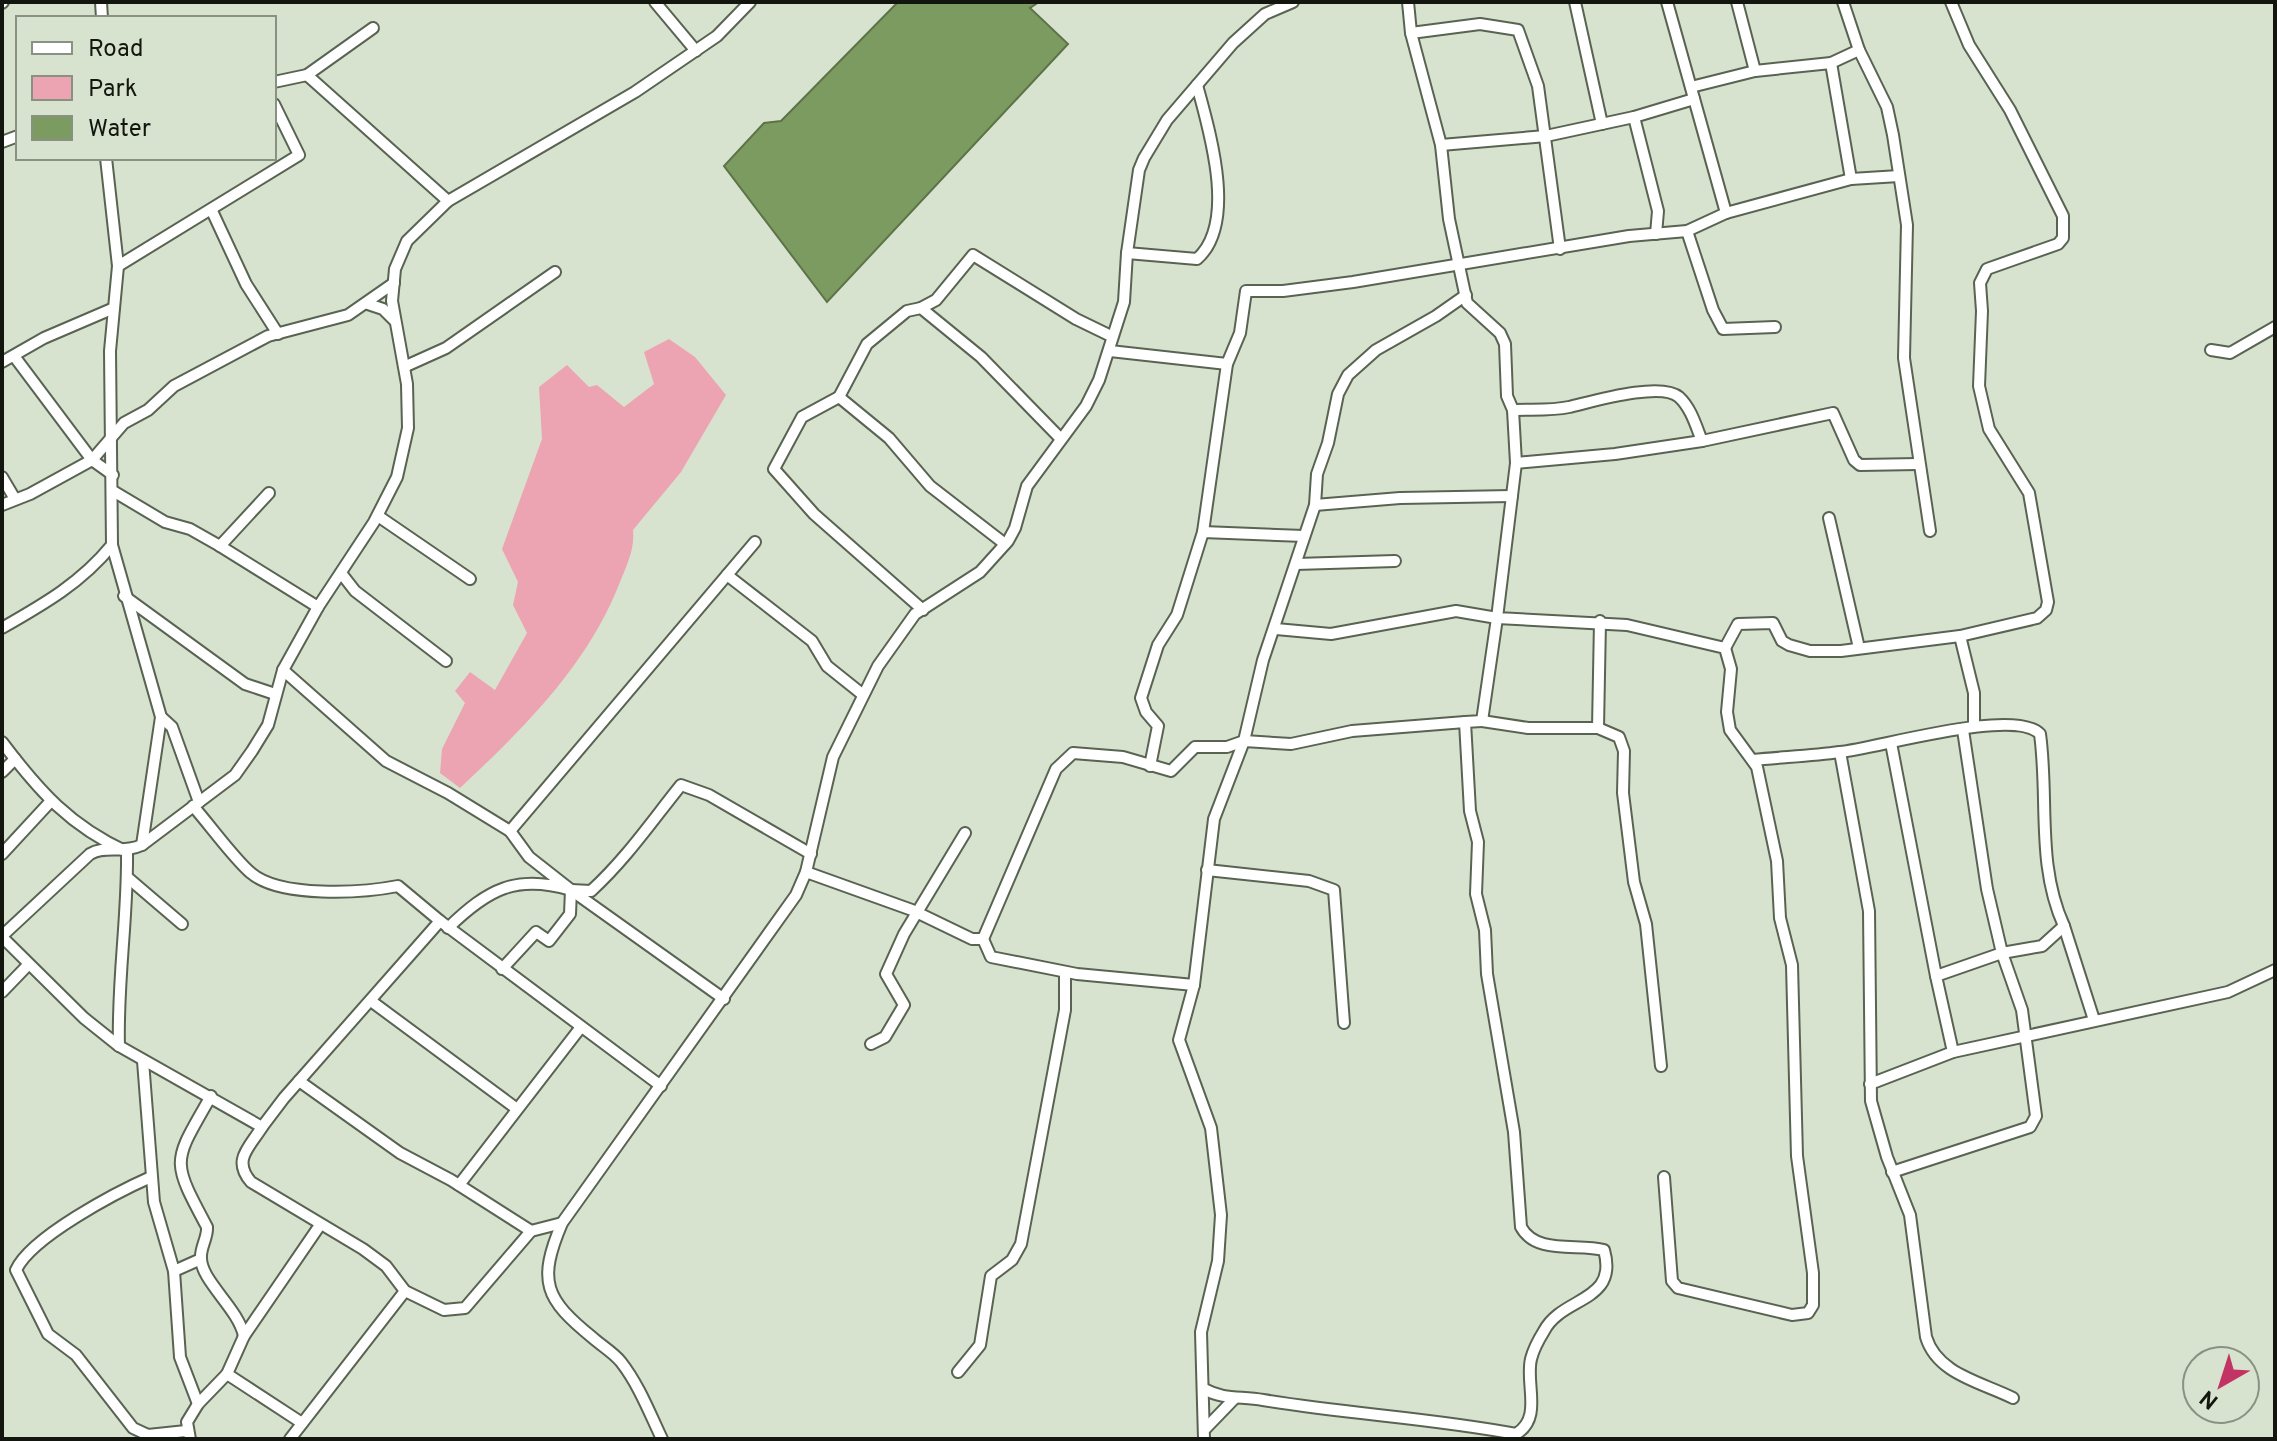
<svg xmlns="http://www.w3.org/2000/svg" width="2277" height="1441" font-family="Overpass,sans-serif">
	<rect width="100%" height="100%" fill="#d8e3cf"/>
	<path fill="#eca4b3" d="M 669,339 L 695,357 L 726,395 L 681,472 L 633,530 C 635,549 627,564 620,582 C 588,665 524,728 460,788 L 440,773 L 442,749 L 465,703 L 455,691 L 470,672 L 495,690 L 527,633 L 513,605 L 518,582 L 502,549 L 542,439 L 539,387 L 567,365 L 589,387 L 597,385 L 624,407 L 654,384 L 644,352 Z"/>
	<path fill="#7c9b61" stroke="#5c7348" stroke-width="2" d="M 898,2 L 1039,2 L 1030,8 L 1068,44 L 827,302 L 724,166 L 764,123 L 781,121 Z"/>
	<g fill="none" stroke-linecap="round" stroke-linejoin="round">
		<g stroke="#596352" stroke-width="14">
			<g id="street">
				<path d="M 101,2 L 102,18"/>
				<path d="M 655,2 L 696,51"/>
				<path d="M 1408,2 L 1411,33 L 1441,145 L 1449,219 L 1467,303 L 1500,333 L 1505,344 L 1507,396 L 1513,410 L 1516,463 L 1497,618 L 1627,625 L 1725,648 L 1731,669 L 1727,712 L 1730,730 L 1757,767 L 1777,861 L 1780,918 L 1792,965 L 1797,1156 L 1813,1273 L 1813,1305 L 1808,1313 L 1792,1315 L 1678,1288 L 1672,1281 L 1664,1177"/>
				<path d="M 1575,2 L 1602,124"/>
				<path d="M 1667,2 L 1726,213"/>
				<path d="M 1737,2 L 1755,71"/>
				<path d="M 1843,2 L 1859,50 L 1887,107 L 1893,135 L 1907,225 L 1904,358 L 1930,531"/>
				<path d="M 2,3 L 3,2"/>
				<path d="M 1411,33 L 1480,24 L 1518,30 L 1538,86 L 1560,249"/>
				<path d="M 1831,63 L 1851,179"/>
				<path d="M 307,75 L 373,28"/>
				<path d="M 274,82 L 307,75 L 448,201"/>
				<path d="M 1691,87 L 1755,71 L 1831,63 L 1859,50"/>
				<path d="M 1634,117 L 1658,211 L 1656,234"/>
				<path d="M 2,142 L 18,136"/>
				<path d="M 1441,145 L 1546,136 L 1634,117 L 1694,99"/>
				<path d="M 106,158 L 118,266 L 110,351 L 112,545 L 161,717 L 142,845"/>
				<path d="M 212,211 L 246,284 L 278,334"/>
				<path d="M 1687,231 L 1713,310 L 1723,329 L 1775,327"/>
				<path d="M 1127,253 L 1197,259 C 1238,223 1209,130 1197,85"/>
				<path d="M 118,266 L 299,155 L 274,104"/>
				<path d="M 368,304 L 383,309 L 394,320"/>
				<path d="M 921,308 L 936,300 L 973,255 L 1076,319 L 1111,336"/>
				<path d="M 2211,350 L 2230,353 L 2275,327"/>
				<path d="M 1110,351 L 1227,364"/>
				<path d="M 14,356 L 92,460 L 113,475"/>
				<path d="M 2,362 L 44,338 L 114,308"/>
				<path d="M 406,366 L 446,348 L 555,272"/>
				<path d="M 839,397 L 889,438 L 930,486 L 1005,544"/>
				<path d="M 1513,410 C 1531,409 1551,411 1569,407 C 1591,402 1661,381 1679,397 C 1691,408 1696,426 1702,441"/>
				<path d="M 1516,463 L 1615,454 L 1702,441 L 1833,413 L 1854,460 L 1860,465 L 1918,464"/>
				<path d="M 2,477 L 15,499"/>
				<path d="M 113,491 L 165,522 L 190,529 L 220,546 L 318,607"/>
				<path d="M 2,505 L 30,494 L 92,460 L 124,423 L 148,410 L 174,386 L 268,336 L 348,315 L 394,283"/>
				<path d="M 1315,505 L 1400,498 L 1512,496"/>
				<path d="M 378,516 L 470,579"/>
				<path d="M 1829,518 L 1859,648"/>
				<path d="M 1203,532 L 1227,364 L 1240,333 L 1246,291 L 1283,291 L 1353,282 L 1629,236 L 1687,231 L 1726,213 L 1851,179 L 1899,176"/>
				<path d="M 220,546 L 269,493"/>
				<path d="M 1296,564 L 1395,561"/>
				<path d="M 341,573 L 355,591 L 446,661"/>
				<path d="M 727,575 L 812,641 L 827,666 L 862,694"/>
				<path d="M 124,596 L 245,684 L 275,694"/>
				<path d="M 923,610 L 814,514 L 774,469 L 802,417 L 839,397 L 867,344 L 907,311 L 921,308 L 981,357 L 1061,439"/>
				<path d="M 2,628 C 44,604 81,583 112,545"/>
				<path d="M 1960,636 L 1974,693 L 1974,726"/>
				<path d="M 1725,648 L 1738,624 L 1773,623 L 1782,641 L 1789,645 L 1810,651 L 1841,651 L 1960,636 L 2037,618 L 2046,610 L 2048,602 L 2029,493 L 1989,429 L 1979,386 L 1982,311 L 1980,283 L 1987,269 L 2058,244 L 2063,238 L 2063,216 L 2010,110 L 1969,45 L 1951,2"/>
				<path d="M 283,670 L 386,761 L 448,793 L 510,831 L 529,857 L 571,890 C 516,874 488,889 448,928"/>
				<path d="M 161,717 L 172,727 L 199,802"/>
				<path d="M 1482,721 L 1528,728 L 1598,728 L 1619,737 L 1624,751 L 1623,793 L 1634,882 L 1646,924 L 1661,1066"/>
				<path d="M 1598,728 L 1600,621"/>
				<path d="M 2,742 C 39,791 70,826 127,852 C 128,917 117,981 119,1046"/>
				<path d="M 1891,743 L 1936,976"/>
				<path d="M 1840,752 L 1869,911 L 1871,1101 L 1887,1157 L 1910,1215 L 1926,1337 C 1937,1374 1981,1382 2013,1398"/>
				<path d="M 1753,760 C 1782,757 1811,756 1840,752 C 1878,748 2015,707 2040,734 C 2049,800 2036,864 2064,926 L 2042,946 L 2002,953 L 1936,976 L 1953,1052"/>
				<path d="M 1150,766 L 1158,726 L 1146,712 L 1141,698 L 1158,645 L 1177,615 L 1203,532 L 1304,536"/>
				<path d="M 2,772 L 15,759"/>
				<path d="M 193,806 C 209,824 235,860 251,873 C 280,898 362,893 398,886 L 440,921"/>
				<path d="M 510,831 L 755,542"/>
				<path d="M 2,854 L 51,801"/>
				<path d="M 1207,870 L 1309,881 L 1334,890 L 1344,1023"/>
				<path d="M 806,872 L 912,910 L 972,939 L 983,939 L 991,957 L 1077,974 L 1194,985"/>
				<path d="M 127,877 L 182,924"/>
				<path d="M 2064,926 L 2094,1020"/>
				<path d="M 2,936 L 90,854 C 104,845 123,854 142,845 L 235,775 L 252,751 L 268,725 L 283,670 L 318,607 L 374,522 L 397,477 L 408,428 L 407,384 L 392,301 L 395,269 L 407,241 L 448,201 L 635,92 L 717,36 L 750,2"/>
				<path d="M 2,937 L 84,1018 L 119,1046 L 262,1127 C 249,1148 232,1160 251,1182 L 363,1249 L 386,1266 L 405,1291 L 444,1310 L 465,1308 L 531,1231 L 562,1223"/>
				<path d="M 983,939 L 1056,769 L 1073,753 L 1123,757 L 1171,771 L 1195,747 L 1227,747 L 1244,741 L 1291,744 L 1352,731 L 1465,722"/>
				<path d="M 502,969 L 536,932 L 549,941 L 570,914 L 571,890"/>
				<path d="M 2,992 L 28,965"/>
				<path d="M 724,999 L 571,890 L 591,891 C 626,859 652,821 681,785 L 709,795 L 811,854"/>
				<path d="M 371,1001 L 517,1109"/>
				<path d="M 871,1044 L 885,1037 L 904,1005 L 886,974 L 904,934 L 965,833"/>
				<path d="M 143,1061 L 154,1202 L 174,1271 L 180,1357 L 198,1404"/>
				<path d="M 299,1081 L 400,1153 L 451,1180 L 531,1231"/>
				<path d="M 1870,1084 L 1953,1052 L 2228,992 L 2275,970"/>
				<path d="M 211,1096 C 173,1163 170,1158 207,1227 C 208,1237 200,1248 201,1258 C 201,1281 238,1308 244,1336"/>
				<path d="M 262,1127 L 284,1098 L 440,921 L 661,1086"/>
				<path d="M 1892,1172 L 2030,1127 L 2036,1116 L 2022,1010 L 2002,953 L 1987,889 L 1963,730"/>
				<path d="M 151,1177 C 117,1192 31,1237 16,1270 L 48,1334 L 76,1355 L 133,1428 L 148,1435 L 186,1431"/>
				<path d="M 459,1185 L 581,1027"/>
				<path d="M 174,1271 L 201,1259"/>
				<path d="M 958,1372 L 980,1345 L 991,1276 L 1012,1260 L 1021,1244 L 1065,1010 L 1065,972"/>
				<path d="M 1204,1389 C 1224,1400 1241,1396 1263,1400 C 1347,1414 1432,1418 1516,1434 C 1543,1418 1525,1384 1531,1359 C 1533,1351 1539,1339 1544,1331 C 1562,1296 1619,1303 1604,1250 C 1578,1243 1536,1255 1521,1227 L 1514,1132 L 1487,974 L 1485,930 L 1476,894 L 1478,842 L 1470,811 L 1465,722 L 1482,721 L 1497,618 L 1456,611 L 1331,634 L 1276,629"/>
				<path d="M 302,1423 L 227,1374 L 244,1336 L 320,1225"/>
				<path d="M 1206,1428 L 1234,1399"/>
				<path d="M 190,1439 L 187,1422 L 198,1404 L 227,1374"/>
				<path d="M 290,1439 L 405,1291"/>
				<path d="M 662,1439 C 650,1414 639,1385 621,1362 C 614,1353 602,1346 593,1338 C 545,1299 537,1282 562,1223 L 796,895 L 806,872 L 833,757 L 878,666 L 915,614 L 980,572 L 1008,541 L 1015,528 L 1027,486 L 1086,406 L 1099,380 L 1124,302 L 1127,253 L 1139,170 L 1144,158 L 1167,120 L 1233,43 L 1265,14 L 1293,2"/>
				<path d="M 1204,1439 L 1201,1332 L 1218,1261 L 1221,1215 L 1211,1128 L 1179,1040 L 1194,985 L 1214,819 L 1244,741 L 1263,660 L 1315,505 L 1317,474 L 1328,443 L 1338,394 L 1348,375 L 1376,350 L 1436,316 L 1466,295"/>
			</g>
		</g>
		<use href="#street" stroke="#fff" stroke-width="10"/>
	</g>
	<rect width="2277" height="1441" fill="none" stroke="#12160f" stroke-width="8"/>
	<rect x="16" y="16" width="260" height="144" fill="#d8e3cf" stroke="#899182" stroke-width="2"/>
	<rect x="32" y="42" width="40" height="12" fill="#ffffff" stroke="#899182" stroke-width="2"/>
	<text x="88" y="56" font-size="24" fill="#12160f">Road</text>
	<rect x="32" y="76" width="40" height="24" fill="#eca4b3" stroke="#899182" stroke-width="2"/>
	<text x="88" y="96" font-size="24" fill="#12160f">Park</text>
	<rect x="32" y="116" width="40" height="24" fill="#7c9b61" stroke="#899182" stroke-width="2"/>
	<text x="88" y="136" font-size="24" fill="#12160f">Water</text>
	<g transform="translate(2221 1385) rotate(219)"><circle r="38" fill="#d8e3cf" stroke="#899182" stroke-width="2"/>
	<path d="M0-6L14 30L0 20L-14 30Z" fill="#c23463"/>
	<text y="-12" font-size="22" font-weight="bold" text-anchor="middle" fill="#12160f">N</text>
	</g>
</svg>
